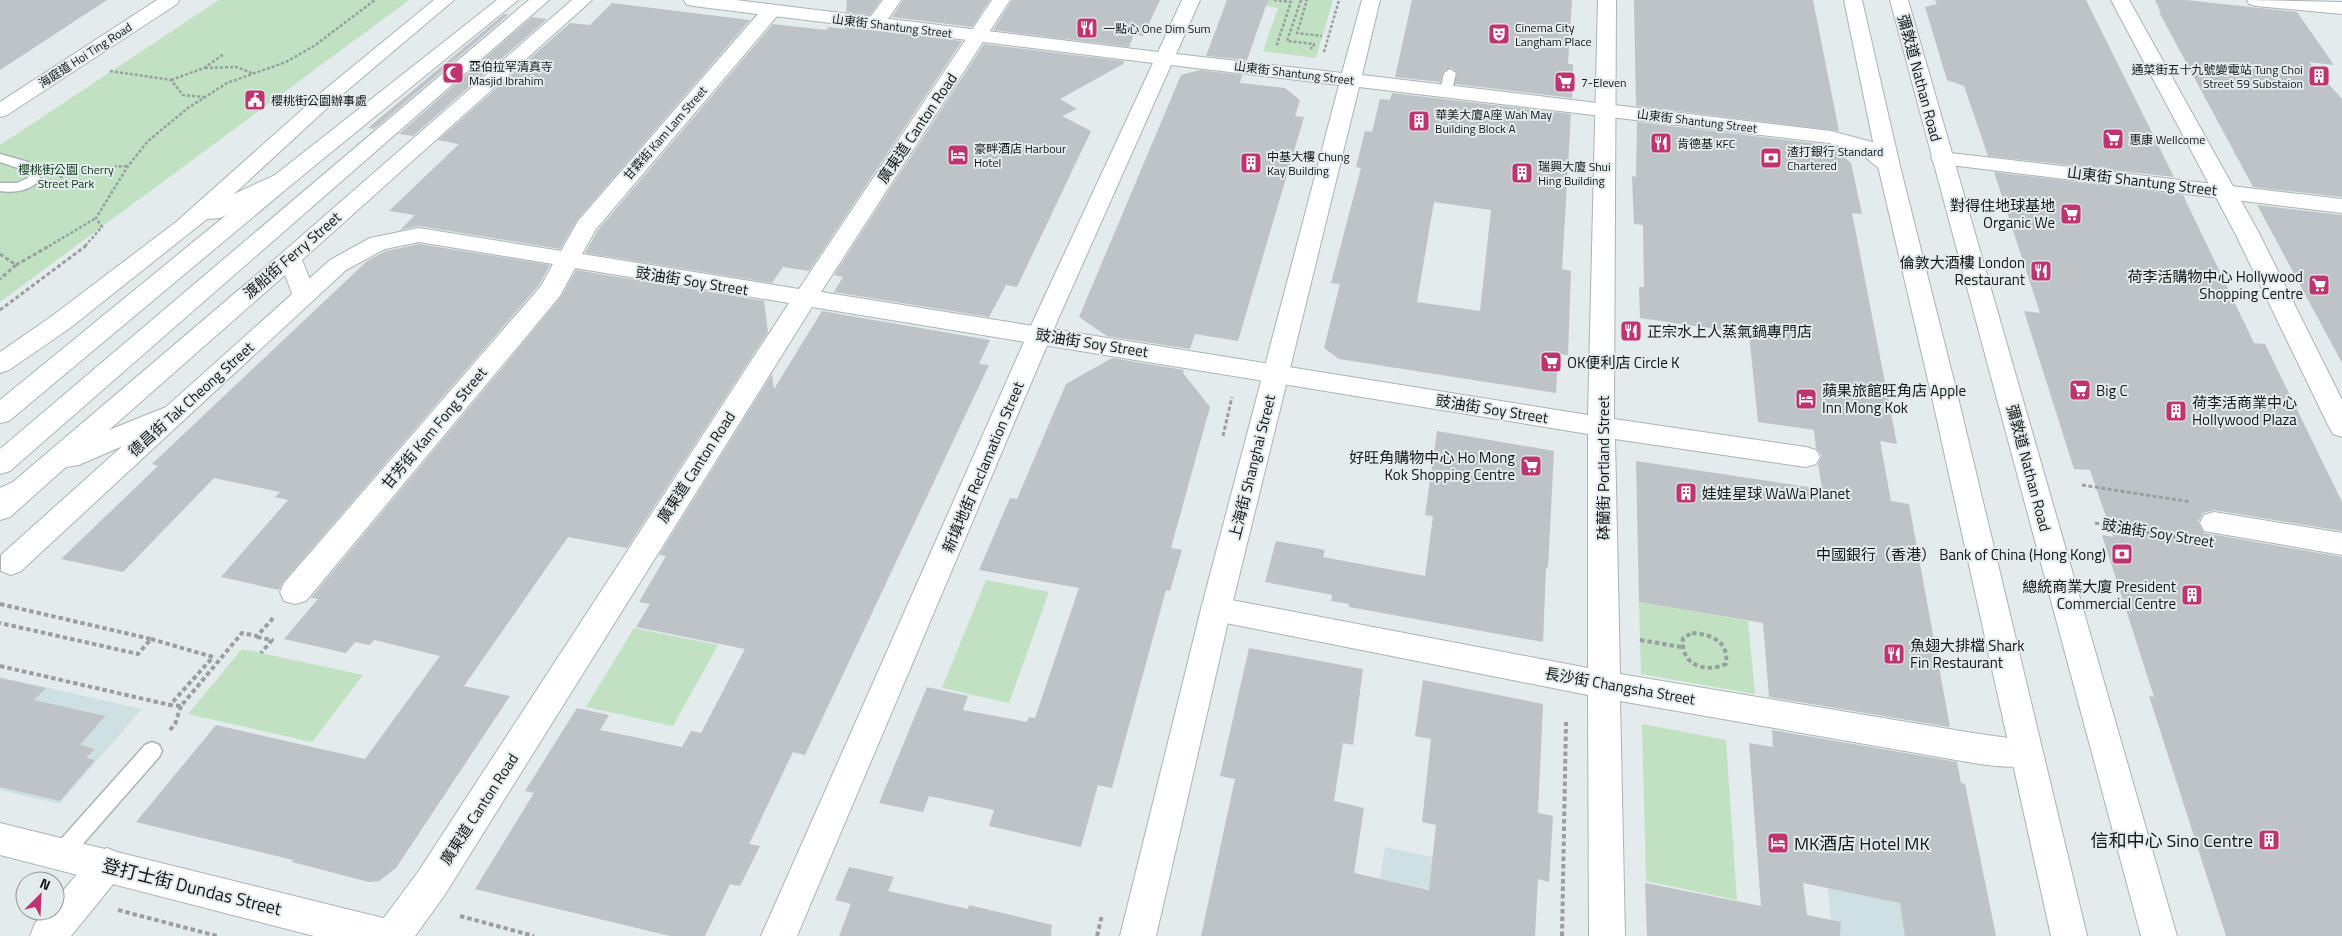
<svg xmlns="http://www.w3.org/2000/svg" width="2342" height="936" font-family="'Titillium Web','Noto Sans TC',sans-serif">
	<rect width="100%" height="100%" fill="#e3ebed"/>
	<g fill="#cfe0e3">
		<path d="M 0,677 L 142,709 L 59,804 L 0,790 Z"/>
		<path d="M 1819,811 L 1977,842 L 1996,936 L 1833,936 Z"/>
		<path d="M 1385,847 L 1538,880 L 1430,889 L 1380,879 Z"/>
	</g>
	<g fill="#c0e1c2">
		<path d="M 219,0 L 409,0 L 0,302 L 0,145 Z"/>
		<path d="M 1226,0 L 1333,0 L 1316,58 L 1263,51 L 1278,8 Z"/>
		<path d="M 986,580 L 1049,592 L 1009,703 L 942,688 Z"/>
		<path d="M 1639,602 L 1748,621 L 1755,694 L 1641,674 Z"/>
		<path d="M 634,628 L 718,645 L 673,726 L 586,707 Z"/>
		<path d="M 242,649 L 363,675 L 312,742 L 188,714 Z"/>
		<path d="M 1642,724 L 1726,740 L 1737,900 L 1646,881 Z"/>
	</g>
	<g fill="#bdc3c7" fill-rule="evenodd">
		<path d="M 0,0 L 107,0 L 0,70 Z"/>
		<path d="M 847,0 L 881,0 L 870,15 L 846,12 Z"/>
		<path d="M 903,0 L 990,0 L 972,27 L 892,17 Z"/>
		<path d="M 1012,0 L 1160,0 L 1143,36 L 1134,34 L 1129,47 L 993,30 Z"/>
		<path d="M 1227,0 L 1268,0 L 1247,60 L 1206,56 Z"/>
		<path d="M 1412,0 L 1572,0 L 1568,64 L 1573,64 L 1572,98 L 1455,84 L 1458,72 L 1451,67 L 1443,71 L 1440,82 L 1395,77 Z"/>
		<path d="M 1634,0 L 1813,0 L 1839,131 L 1636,106 Z"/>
		<path d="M 1935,0 L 2086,0 L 2174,177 L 1988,156 L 1964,86 L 1947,80 L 1925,7 L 1937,4 Z"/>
		<path d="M 2155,0 L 2185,0 L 2297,12 L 2334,65 L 2309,62 L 2342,99 L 2342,197 L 2253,187 L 2159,12 L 2161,13 Z"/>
		<path d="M 612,3 L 750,20 L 577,220 L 560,249 L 419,226 L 400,230 L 415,215 L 389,211 L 459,144 L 438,140 L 570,23 L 590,25 Z"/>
		<path d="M 504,14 L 509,14 L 374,129 L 368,128 Z"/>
		<path d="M 532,17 L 547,19 L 413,136 L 399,134 Z"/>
		<path d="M 773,24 L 826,30 L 829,27 L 845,29 L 845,27 L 962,41 L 809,271 L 783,267 L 772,283 L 585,253 L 598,230 Z"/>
		<path d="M 984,44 L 1124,61 L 1123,64 L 1060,99 L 1077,109 L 1062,116 L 1091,131 L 1017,287 L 1006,285 L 989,317 L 834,292 L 843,277 L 834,275 Z"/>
		<path d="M 1200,70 L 1242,75 L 1240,83 L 1285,88 L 1300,100 L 1295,116 L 1304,117 L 1238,341 L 1195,334 L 1190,349 L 1107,336 L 1079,317 L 1181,75 Z"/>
		<path d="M 1392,93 L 1571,114 L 1562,269 L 1571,271 L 1568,355 L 1558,354 L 1556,393 L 1339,359 L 1324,348 L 1340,284 L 1331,283 L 1361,168 L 1356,167 L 1365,131 L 1372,132 L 1380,99 L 1390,100 ZM 1434,202 L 1491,210 L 1480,311 L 1417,302 Z"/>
		<path d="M 1637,122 L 1829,145 L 1843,149 L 1844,157 L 1851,163 L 1862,214 L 1852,213 L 1897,444 L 1880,441 L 1891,501 L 1909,504 L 1950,727 L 1769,697 L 1763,623 L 1639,602 L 1636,461 L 1822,489 L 1818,464 L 1822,456 L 1816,448 L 1814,430 L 1758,422 L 1749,334 L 1640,318 L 1639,287 L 1644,287 L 1643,225 L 1634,224 L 1632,176 L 1636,177 Z"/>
		<path d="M 1994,172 L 2183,195 L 2254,343 L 2265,344 L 2342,502 L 2342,531 L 2214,510 L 2203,513 L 2198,522 L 2204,533 L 2342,557 L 2342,936 L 2226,936 L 2149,696 L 2154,697 L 2102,535 L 2113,537 L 2090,470 L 2074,469 L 2024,311 L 2040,313 Z"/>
		<path d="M 2257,205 L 2342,215 L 2342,363 L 2277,242 Z"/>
		<path d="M 419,244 L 550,265 L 539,285 L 283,582 L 279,590 L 221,577 L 288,500 L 275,497 L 280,492 L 214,478 L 123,572 L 61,559 L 158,466 L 152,464 L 367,261 L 386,251 Z"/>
		<path d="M 576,270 L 764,301 L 768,332 L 627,548 L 568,537 L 464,686 L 510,696 L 396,868 L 379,881 L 369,882 L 292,862 L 293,860 L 136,822 L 216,725 L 365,759 L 440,656 L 374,640 L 370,645 L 355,642 L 346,653 L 284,639 L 318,599 L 311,598 L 561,297 Z"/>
		<path d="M 822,311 L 990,340 L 979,364 L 989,365 L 805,755 L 793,752 L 749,844 L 760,846 L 740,886 L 730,884 L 705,936 L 670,936 L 475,889 L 534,793 L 525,791 L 577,708 L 609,715 L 600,730 L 682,747 L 691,731 L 701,733 L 745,649 L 636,627 L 650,604 L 639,602 L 666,556 L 659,555 L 772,374 L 774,389 Z"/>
		<path d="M 1112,358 L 1184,370 L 1183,373 L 1210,407 L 1171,548 L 1182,550 L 1170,591 L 1166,590 L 1112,788 L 1098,785 L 1081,847 L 989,826 L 994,810 L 929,796 L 923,812 L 879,803 L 927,687 L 968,696 L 963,710 L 1027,722 L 1029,717 L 1035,718 L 1079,588 L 979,570 L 1010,498 L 1017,499 L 1066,384 Z"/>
		<path d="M 1437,431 L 1554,451 L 1548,568 L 1546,567 L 1543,642 L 1349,607 L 1349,604 L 1331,601 L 1332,595 L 1265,582 L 1276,541 L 1325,550 L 1323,557 L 1425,576 L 1433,516 L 1425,515 Z"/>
		<path d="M 1249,648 L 1363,669 L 1353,745 L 1343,743 L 1334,801 L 1364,808 L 1354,873 L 1429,890 L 1436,825 L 1422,822 L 1431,739 L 1415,736 L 1423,680 L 1543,704 L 1538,813 L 1553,816 L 1549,882 L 1538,879 L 1535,936 L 1201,936 L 1235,779 L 1220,776 Z"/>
		<path d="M 0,678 L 46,688 L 34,700 L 105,716 L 80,745 L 95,749 L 86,758 L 95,760 L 60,801 L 0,787 Z"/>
		<path d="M 1772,730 L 1957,762 L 1961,783 L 1965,784 L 1996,936 L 1905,936 L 1900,903 L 1803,883 L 1807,915 L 1841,922 L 1840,936 L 1647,936 L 1645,883 L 1761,906 L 1749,743 L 1773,747 Z"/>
		<path d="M 849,867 L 894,877 L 888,891 L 968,909 L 969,905 L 1052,925 L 1051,936 L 839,936 L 851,904 L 835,900 Z"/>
	</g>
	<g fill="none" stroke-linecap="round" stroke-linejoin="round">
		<g stroke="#abb3b4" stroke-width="3">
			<g id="lane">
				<path d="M 1450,69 L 1456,73 L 1452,91 L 1446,95 L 1442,94 L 1440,91 L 1444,73 Z"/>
				<path d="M 0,154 L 28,162 L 39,169 L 40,179 C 31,191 14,193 0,191 L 0,183 L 17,183 L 28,178 L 28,174 L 18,168 L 0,162 Z"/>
				<path d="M 152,742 L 159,745 L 162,751 L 159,757 L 68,861 L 61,864 L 54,861 L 51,854 L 54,847 L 145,745 Z"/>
			</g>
		</g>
		<g stroke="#abb3b4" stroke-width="2">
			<g id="street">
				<path d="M 157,0 L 179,0 L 177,4 L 7,115 L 0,117 L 0,102 Z"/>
				<path d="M 883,0 L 901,0 L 882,28 L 868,28 L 865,24 Z"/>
				<path d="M 992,0 L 1010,0 L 821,292 L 1588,415 L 1598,0 L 1616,0 L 1614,419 L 1806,447 L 1816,450 L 1820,457 L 1816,464 L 1806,467 L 1615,439 L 1620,674 L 1973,733 L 2008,738 L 2026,737 L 2038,742 L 2042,752 L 2038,762 C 2016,770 1995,766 1973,763 L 1620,701 L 1625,936 L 1589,936 L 1588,695 L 1216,621 L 1205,618 L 1201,609 L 1205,600 L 1216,597 L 1588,668 L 1588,434 L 812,307 L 444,896 L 415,936 L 375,936 L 380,923 L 418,872 L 789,303 L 575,268 L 560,296 L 306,601 L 295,604 L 284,601 L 280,592 L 284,583 L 541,286 L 553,264 L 419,242 L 385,249 L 346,270 L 21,571 L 11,575 L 1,571 L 1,555 L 330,260 L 370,238 L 419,228 L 561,251 L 578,221 L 764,7 L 778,7 L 780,11 L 778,15 L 596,229 L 582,254 L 799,289 Z"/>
				<path d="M 2111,0 L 2129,0 L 2259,233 L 2342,400 L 2342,437 L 2333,434 L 2329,427 L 2235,233 Z"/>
				<path d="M 2247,0 L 2342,2 L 2342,14 L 2256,6 L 2249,4 Z"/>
				<path d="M 2214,512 L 2342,533 L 2342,555 L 2204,531 L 2200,523 L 2204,515 Z"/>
				<path d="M 107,848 L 119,853 L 125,865 L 119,877 L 71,936 L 30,936 L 35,923 L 46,911 L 55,911 L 55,900 L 95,853 Z"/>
			</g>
		</g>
		<g stroke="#abb3b4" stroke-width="2">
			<g id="secondary">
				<path d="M 684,0 L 736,0 L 1158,52 L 1182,0 L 1200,0 L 1176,54 L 1342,73 L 1362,0 L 1380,0 L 1362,75 L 1831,131 L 1872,142 L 1900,166 L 1897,171 C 1878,175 1871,158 1856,151 C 1847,147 1837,146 1829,143 L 1359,87 L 1231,609 L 1156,936 L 1120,936 L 1201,609 L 1339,85 L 1171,65 L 1059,317 L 797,936 L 761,936 L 1035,317 L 1153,63 L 693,6 L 686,4 Z"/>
				<path d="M 1942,152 L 2342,199 L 2342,213 L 1934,163 L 1931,158 L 1934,153 Z"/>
				<path d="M 0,823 L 383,918 L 396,923 L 401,936 L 314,936 L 0,855 Z"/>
			</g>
		</g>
		<g stroke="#abb3b4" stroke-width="2">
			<g id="primary">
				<path d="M 497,0 L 518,0 L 296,181 L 9,421 L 0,423 L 0,400 L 280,171 Z"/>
				<path d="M 572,0 L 592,0 L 302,260 L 316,295 L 313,301 L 304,303 L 295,301 L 285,275 L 109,430 L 176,403 L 185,405 L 189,412 L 185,419 L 79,465 L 66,467 L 10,517 L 0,520 L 0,493 L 282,253 Z"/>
				<path d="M 1844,0 L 1862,0 L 1900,166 L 1957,393 L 2087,936 L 2051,936 L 1931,393 L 1878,166 Z"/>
				<path d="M 1890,0 L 1908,0 L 2177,936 L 2141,936 Z"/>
			</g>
		</g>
		<g stroke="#abb3b4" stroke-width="2">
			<g id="highway">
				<path d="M 434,0 L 454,0 L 337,99 L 234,194 L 288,169 L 296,171 L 299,176 L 296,181 L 220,218 L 207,219 L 70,328 L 9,370 L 0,373 L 0,352 L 52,316 L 176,222 L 323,91 Z"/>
				<path d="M 529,0 L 549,0 L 10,471 L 0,474 L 0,449 Z"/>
				<path d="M 24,477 L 34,480 L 38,487 L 34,494 L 0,512 L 0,488 Z"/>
			</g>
		</g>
		<g stroke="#999fa0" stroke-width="2.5" stroke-dasharray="3 2" stroke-linecap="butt">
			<path d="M 1274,0 L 1291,2 L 1277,44 L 1279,44"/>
			<path d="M 1301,0 L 1287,41 L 1314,44 L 1313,48 L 1310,48"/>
			<path d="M 1305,0 L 1307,0 L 1297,33 L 1322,36"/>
			<path d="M 1324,52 L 1339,0"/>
			<path d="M 205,68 L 236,67 L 252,73"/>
			<path d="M 110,71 L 171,80 L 183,95 L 204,97"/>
			<path d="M 171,80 L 204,68 L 224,54"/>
			<path d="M 60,177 L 91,168 L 128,166"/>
			<path d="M 49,246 L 96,218"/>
			<path d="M 85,246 L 102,227 L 96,218 L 128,166 L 148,141 L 188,108 L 227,83 L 286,62 L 314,46 L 375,0"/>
		</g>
		<g stroke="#999fa0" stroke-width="3" stroke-dasharray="4 2.5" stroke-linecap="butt">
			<path d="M 0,254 L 16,265 L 0,279"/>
			<path d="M 16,265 L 51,245"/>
			<path d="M 0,310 L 87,245"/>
			<path d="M 1223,436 L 1232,397"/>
			<path d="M 2082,485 L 2191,502"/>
			<path d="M 2095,523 L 2184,538"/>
		</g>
		<g stroke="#999fa0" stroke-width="4" stroke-dasharray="4.5 3" stroke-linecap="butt">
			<path d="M 0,604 L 151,639 L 138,654 L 0,623"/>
			<path d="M 1692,633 C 1712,634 1729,642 1726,664 C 1704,674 1680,664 1683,638 Z"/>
			<path d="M 257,637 L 272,640 L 261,653"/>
			<path d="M 151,639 L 213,657 L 170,705 L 181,706 L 242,633 L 257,636 L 275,616"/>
			<path d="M 1640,640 L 1681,647"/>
			<path d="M 0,666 L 170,705"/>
			<path d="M 170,730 L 175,724 L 181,706"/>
			<path d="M 118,910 L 217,936"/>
			<path d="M 460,916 L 534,936"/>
			<path d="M 1097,936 L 1102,915"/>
			<path d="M 1562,936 L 1566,722"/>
		</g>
		<use href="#lane" fill="#fff" fill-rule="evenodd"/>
		<use href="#street" fill="#fff" fill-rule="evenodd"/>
		<use href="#secondary" fill="#fff" fill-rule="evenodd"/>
		<use href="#primary" fill="#fff" fill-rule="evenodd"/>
		<use href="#highway" fill="#fff" fill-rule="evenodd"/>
	</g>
	<defs>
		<g id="restaurant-square" transform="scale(1.125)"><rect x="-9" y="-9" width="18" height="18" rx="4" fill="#bd3470" stroke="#e3ebed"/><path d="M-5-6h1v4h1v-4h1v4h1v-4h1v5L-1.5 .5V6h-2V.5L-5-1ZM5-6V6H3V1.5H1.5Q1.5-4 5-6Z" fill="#fff"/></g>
		<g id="theatre-square" transform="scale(1.125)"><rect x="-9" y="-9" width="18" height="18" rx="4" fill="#bd3470" stroke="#e3ebed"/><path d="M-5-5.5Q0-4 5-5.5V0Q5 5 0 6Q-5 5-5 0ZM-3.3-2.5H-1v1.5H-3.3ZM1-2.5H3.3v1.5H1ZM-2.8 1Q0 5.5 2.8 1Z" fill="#fff"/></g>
		<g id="mosque-square" transform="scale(1.125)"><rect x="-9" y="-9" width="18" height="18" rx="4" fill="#bd3470" stroke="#e3ebed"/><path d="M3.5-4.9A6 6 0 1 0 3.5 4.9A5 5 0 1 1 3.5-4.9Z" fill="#fff"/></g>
		<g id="building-square" transform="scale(1.125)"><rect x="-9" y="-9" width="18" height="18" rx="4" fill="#bd3470" stroke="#e3ebed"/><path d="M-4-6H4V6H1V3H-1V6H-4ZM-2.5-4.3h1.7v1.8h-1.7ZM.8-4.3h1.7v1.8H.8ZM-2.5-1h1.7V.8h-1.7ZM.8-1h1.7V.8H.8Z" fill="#fff"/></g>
		<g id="supermarket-square" transform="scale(1.125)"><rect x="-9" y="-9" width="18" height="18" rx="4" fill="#bd3470" stroke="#e3ebed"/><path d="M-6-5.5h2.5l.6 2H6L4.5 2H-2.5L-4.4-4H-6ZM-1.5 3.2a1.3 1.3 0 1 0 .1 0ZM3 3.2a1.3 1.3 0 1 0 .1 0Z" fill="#fff"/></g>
		<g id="civic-square" transform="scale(1.125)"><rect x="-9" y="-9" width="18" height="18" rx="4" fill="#bd3470" stroke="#e3ebed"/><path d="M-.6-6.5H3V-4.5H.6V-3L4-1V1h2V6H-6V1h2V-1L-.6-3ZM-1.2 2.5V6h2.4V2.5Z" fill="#fff"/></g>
		<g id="hotel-square" transform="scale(1.125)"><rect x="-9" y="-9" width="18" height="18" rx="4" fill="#bd3470" stroke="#e3ebed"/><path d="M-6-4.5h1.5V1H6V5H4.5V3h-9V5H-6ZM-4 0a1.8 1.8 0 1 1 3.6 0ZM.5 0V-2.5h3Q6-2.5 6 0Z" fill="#fff"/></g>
		<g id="bank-square" transform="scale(1.125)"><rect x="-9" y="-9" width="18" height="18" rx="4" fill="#bd3470" stroke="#e3ebed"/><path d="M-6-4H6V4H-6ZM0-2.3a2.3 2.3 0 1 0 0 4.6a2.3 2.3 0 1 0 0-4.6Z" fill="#fff"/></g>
	</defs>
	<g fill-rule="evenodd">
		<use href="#restaurant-square" x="1087" y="28"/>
		<use href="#theatre-square" x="1499" y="34"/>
		<use href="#mosque-square" x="453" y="73"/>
		<use href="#building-square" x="2319" y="76"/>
		<use href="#supermarket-square" x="1565" y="82"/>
		<use href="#civic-square" x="255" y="100"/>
		<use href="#building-square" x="1419" y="121"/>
		<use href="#supermarket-square" x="2113" y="139"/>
		<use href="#restaurant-square" x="1661" y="143"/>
		<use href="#hotel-square" x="958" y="155"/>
		<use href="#bank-square" x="1771" y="158"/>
		<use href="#building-square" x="1251" y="163"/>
		<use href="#building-square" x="1522" y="173"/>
		<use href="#supermarket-square" x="2071" y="214"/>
		<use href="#restaurant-square" x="2041" y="271"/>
		<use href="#supermarket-square" x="2319" y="285"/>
		<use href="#restaurant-square" x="1631" y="331"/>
		<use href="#supermarket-square" x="1551" y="362"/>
		<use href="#supermarket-square" x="2080" y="390"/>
		<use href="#hotel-square" x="1806" y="399"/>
		<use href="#building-square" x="2176" y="411"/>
		<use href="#supermarket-square" x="1531" y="466"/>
		<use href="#building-square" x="1686" y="493"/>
		<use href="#bank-square" x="2122" y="554"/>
		<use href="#building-square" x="2192" y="595"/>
		<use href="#restaurant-square" x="1894" y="654"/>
		<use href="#building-square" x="2269" y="840"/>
		<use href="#hotel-square" x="1778" y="843"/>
	</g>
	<g text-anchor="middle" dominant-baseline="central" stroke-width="4" stroke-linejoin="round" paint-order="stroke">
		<g font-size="12" fill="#151718" stroke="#e3ebed">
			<text transform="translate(892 26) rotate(7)">山東街 Shantung Street</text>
			<text transform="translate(85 55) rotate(-33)">海庭道 Hoi Ting Road</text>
			<text transform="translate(1294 73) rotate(7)">山東街 Shantung Street</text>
			<text transform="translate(1697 121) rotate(7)">山東街 Shantung Street</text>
			<text transform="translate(665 133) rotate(-49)">甘霖街 Kam Lam Street</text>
		</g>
		<g font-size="12" fill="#151718" stroke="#e3ebed" text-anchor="start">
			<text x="1515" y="27">Cinema City<tspan x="1515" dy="14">Langham Place</tspan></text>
			<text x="1103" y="28">一點心 One Dim Sum</text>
			<text x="469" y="66">亞伯拉罕清真寺<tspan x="469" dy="14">Masjid Ibrahim</tspan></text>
			<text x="2303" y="69" text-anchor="end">通菜街五十九號變電站 Tung Choi<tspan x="2303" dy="14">Street 59 Substaion</tspan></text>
			<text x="1581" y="82">7-Eleven</text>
			<text x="271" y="100">櫻桃街公園辦事處</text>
			<text x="1435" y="114">華美大廈A座 Wah May<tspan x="1435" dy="14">Building Block A</tspan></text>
			<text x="2129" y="139">惠康 Wellcome</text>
			<text x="1677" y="143">肯德基 KFC</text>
			<text x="974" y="148">豪畔酒店 Harbour<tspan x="974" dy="14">Hotel</tspan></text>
			<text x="1787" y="151">渣打銀行 Standard<tspan x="1787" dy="14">Chartered</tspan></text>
			<text x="1267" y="156">中基大樓 Chung<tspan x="1267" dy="14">Kay Building</tspan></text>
			<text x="1538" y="166">瑞興大廈 Shui<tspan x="1538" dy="14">Hing Building</tspan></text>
		</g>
		<g font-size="12" fill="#0f4018" stroke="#e3ebed">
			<text x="66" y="169">櫻桃街公園 Cherry<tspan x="66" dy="14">Street Park</tspan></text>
		</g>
		<g font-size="15" fill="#151718" stroke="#e3ebed">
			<text transform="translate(1920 78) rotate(75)">彌敦道 Nathan Road</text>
			<text transform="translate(917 128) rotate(-56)">廣東道 Canton Road</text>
			<text transform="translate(2142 181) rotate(7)">山東街 Shantung Street</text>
			<text transform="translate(292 255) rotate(-41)">渡船街 Ferry Street</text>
			<text transform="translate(692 281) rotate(9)">豉油街 Soy Street</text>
			<text transform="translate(1092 343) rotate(9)">豉油街 Soy Street</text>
			<text transform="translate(191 399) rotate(-42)">德昌街 Tak Cheong Street</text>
			<text transform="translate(1492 409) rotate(9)">豉油街 Soy Street</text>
			<text transform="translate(434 428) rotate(-50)">甘芳街 Kam Fong Street</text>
			<text transform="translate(696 467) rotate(-57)">廣東道 Canton Road</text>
			<text transform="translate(983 467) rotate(-67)">新填地街 Reclamation Street</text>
			<text transform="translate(1252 467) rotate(-76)">上海街 Shanghai Street</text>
			<text transform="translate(1603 468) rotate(-90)">砵蘭街 Portland Street</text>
			<text transform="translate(2029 468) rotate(75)">彌敦道 Nathan Road</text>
			<text transform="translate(2158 533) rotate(9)">豉油街 Soy Street</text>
			<text transform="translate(1620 686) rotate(10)">長沙街 Changsha Street</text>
			<text transform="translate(479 809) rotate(-57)">廣東道 Canton Road</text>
		</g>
		<g font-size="15" fill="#151718" stroke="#e3ebed" text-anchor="start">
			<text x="2055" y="205" text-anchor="end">對得住地球基地<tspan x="2055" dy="17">Organic We</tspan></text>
			<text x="2025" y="262" text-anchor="end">倫敦大酒樓 London<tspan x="2025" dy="17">Restaurant</tspan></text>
			<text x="2303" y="276" text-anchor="end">荷李活購物中心 Hollywood<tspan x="2303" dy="17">Shopping Centre</tspan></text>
			<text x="1647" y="331">正宗水上人蒸氣鍋專門店</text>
			<text x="1567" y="362">OK便利店 Circle K</text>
			<text x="1822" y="390">蘋果旅館旺角店 Apple<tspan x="1822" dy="17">Inn Mong Kok</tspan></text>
			<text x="2096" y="390">Big C</text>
			<text x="2192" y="402">荷李活商業中心<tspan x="2192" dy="17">Hollywood Plaza</tspan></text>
			<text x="1515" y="457" text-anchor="end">好旺角購物中心 Ho Mong<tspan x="1515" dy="17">Kok Shopping Centre</tspan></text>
			<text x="1702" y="493">娃娃星球 WaWa Planet</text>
			<text x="2106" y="554" text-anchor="end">中國銀行（香港） Bank of China (Hong Kong)</text>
			<text x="2176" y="586" text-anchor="end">總統商業大廈 President<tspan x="2176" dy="17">Commercial Centre</tspan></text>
			<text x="1910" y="645">魚翅大排檔 Shark<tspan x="1910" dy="17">Fin Restaurant</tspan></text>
		</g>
		<g font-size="18" fill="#151718" stroke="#e3ebed" text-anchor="end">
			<text x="2253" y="840">信和中心 Sino Centre</text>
			<text x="1794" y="843" text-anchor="start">MK酒店 Hotel MK</text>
		</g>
		<g font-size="18" fill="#151718" stroke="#e3ebed">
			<text transform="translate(192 887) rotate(14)">登打士街 Dundas Street</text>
		</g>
	</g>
	<g transform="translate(40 896) rotate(24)"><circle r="24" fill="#e3ebed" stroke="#919698"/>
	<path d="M0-4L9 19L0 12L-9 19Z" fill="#bd3470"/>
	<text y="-8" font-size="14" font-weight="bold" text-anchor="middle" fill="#151718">N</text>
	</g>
</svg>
